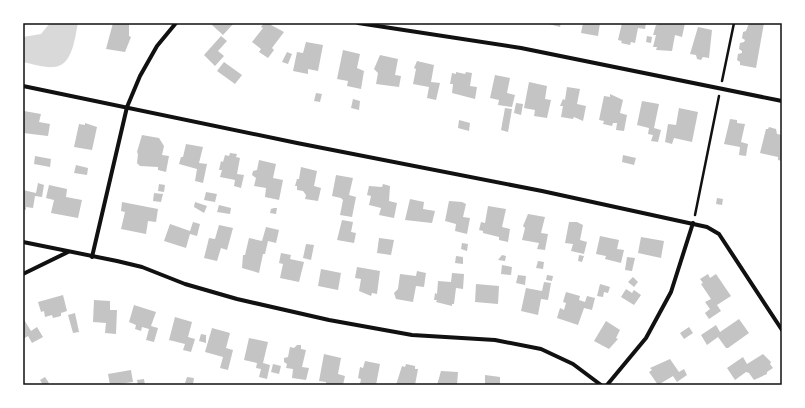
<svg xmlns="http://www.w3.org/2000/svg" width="805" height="408" font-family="Karla,sans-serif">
	<rect width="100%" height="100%" fill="#fff"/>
	<path fill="#d9d9d9" d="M 50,23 L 78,23 C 75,36 73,66 54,67 C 44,68 33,64 23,62 L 23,37 L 41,34 Z"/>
	<g fill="#c4c4c4">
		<path d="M 113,23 L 129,23 L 129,36 L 131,37 L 125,52 L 106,49 Z"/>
		<path d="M 214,23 L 234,23 L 223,35 L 212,25 Z"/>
		<path d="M 264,23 L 273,23 L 271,25 L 284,32 L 272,48 L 274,50 L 268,58 L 259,52 L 261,49 L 252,42 L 263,28 L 261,27 Z"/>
		<path d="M 545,23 L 561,23 L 560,27 Z"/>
		<path d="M 583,23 L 600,23 L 598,36 L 581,33 Z"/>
		<path d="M 622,23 L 646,23 L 645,29 L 638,28 L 635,43 L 631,42 L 630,45 L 621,43 L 622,41 L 618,40 Z"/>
		<path d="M 658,23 L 685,23 L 682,37 L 675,35 L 672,51 L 656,50 L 657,47 L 653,47 L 656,35 L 653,35 L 656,25 L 658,25 Z"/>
		<path d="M 749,23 L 764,23 L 756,68 L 740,65 L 740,62 L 737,60 L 738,54 L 742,53 L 742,51 L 739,49 L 740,43 L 744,42 L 745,40 L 742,38 L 743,32 L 746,31 Z"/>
		<path d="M 698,27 L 712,30 L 709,58 L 703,57 L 701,60 L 697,59 L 696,55 L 690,54 Z"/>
		<path d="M 221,36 L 227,41 L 218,51 L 224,56 L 215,66 L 204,55 Z"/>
		<path d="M 647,36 L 652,37 L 651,43 L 646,42 Z"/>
		<path d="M 306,42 L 323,45 L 318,71 L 308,69 L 308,74 L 293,71 L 297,52 L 303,53 Z"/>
		<path d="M 343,50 L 360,54 L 357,68 L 364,71 L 361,89 L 347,86 L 348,81 L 337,79 Z"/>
		<path d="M 287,52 L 292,54 L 288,64 L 282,62 Z"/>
		<path d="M 380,55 L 398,59 L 395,75 L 401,76 L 399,87 L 376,84 L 378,73 L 374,69 Z"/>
		<path d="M 417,61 L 434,65 L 431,82 L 440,83 L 436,100 L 427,98 L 429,87 L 413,84 L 416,69 L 414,68 Z"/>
		<path d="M 224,62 L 242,75 L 235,84 L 217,71 Z"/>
		<path d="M 456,72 L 465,74 L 466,72 L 472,73 L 470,86 L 477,87 L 475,99 L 452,93 L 453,84 L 450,84 L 452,73 L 456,74 Z"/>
		<path d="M 495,75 L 510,78 L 507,93 L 515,95 L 512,107 L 498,105 L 499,100 L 490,98 Z"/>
		<path d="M 529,82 L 547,86 L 545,99 L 551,100 L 547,118 L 534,116 L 535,110 L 524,108 Z"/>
		<path d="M 567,87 L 580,89 L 577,104 L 586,106 L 583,121 L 574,117 L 573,119 L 561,117 L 563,106 L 560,106 L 563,99 L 565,100 Z"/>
		<path d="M 316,93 L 322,94 L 320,102 L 314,101 Z"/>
		<path d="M 610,94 L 623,100 L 620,113 L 627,115 L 624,131 L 616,130 L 617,123 L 613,123 L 612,126 L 603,124 L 604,121 L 599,120 L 604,96 L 610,97 Z"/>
		<path d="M 353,99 L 360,101 L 359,110 L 351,108 Z"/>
		<path d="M 642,101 L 659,104 L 654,128 L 661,130 L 658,142 L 651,141 L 653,135 L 648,134 L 649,128 L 637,125 Z"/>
		<path d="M 516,103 L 523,104 L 521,115 L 514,113 Z"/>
		<path d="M 505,108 L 512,109 L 508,132 L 501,130 Z"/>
		<path d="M 679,108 L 698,112 L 692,142 L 674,138 L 672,144 L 665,142 L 668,124 L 676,125 Z"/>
		<path d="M 24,111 L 41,114 L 39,122 L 50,124 L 48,136 L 23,133 Z"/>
		<path d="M 730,119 L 737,120 L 737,123 L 745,124 L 741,142 L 748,144 L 746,156 L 739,155 L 740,147 L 724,144 Z"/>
		<path d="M 459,120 L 470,123 L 469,131 L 458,128 Z"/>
		<path d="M 85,123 L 97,127 L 92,150 L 74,147 L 79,124 L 85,125 Z"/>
		<path d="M 769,127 L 776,129 L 777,134 L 782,135 L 782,161 L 778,160 L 778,157 L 760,153 L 766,129 L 768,129 Z"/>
		<path d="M 142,135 L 159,138 L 164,146 L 162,155 L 169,156 L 166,172 L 158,170 L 158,167 L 140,166 L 137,163 L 138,154 L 137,152 Z"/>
		<path d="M 186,144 L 203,147 L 199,163 L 207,164 L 203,183 L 195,181 L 197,169 L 179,164 L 181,157 L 183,157 Z"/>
		<path d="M 230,153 L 237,154 L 236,157 L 240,158 L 237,174 L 244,175 L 241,188 L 234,186 L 235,180 L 220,177 L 222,170 L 219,170 L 221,161 L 223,162 L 225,155 L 229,156 Z"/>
		<path d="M 623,155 L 636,158 L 634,165 L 622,162 Z"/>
		<path d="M 35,156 L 51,159 L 50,167 L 34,164 Z"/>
		<path d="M 259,160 L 276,164 L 273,178 L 283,180 L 279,200 L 265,197 L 266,188 L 254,186 L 256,178 L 252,175 L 253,171 L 257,170 Z"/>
		<path d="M 76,165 L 88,168 L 87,175 L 74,173 Z"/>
		<path d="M 301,167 L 317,171 L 314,186 L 321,188 L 318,201 L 305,199 L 306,195 L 303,191 L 297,190 L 297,186 L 295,186 L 297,179 L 299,179 Z"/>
		<path d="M 336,175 L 353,178 L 349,195 L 356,197 L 352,217 L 340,215 L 343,200 L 341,198 L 332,196 Z"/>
		<path d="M 38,183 L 44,185 L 42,197 L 35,196 L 33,208 L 26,207 L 26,210 L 23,209 L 23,190 L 36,193 Z"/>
		<path d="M 159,184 L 165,185 L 164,192 L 158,191 Z"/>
		<path d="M 383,184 L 390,186 L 389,201 L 397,203 L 394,218 L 379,215 L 381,208 L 369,205 L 371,196 L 367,195 L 369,186 L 382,187 Z"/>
		<path d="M 49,185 L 67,189 L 66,197 L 82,200 L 78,218 L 51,213 L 54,200 L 46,198 Z"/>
		<path d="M 206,192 L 217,194 L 215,202 L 204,200 Z"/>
		<path d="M 154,193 L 163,194 L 161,202 L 153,201 Z"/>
		<path d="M 717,198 L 723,199 L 722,205 L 716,204 Z"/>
		<path d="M 410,199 L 424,202 L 423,209 L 435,211 L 432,223 L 405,220 Z"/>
		<path d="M 449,201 L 462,202 L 466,204 L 463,217 L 470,218 L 467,234 L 455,231 L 456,224 L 445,221 Z"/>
		<path d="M 122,202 L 158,209 L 156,222 L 148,221 L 146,234 L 121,229 L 125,212 L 121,211 Z"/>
		<path d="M 195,202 L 207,206 L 204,213 L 194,207 Z"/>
		<path d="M 219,205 L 231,208 L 230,214 L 217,212 Z"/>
		<path d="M 488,206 L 506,209 L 502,227 L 510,229 L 508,242 L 499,240 L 499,237 L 483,233 L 483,231 L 479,230 L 481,222 L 485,223 Z"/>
		<path d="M 274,208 L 277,208 L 276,214 L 270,213 L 271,209 Z"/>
		<path d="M 528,214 L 545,217 L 541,233 L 548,234 L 545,250 L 537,249 L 539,243 L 522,240 L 525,228 L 523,226 Z"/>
		<path d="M 342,220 L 353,222 L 351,232 L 356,233 L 354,243 L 337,240 Z"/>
		<path d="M 193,222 L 200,224 L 197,236 L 190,234 L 186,248 L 164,241 L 170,224 L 190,231 Z"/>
		<path d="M 569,222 L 577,222 L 583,225 L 580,240 L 587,242 L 584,254 L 571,251 L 573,244 L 565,243 Z"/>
		<path d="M 219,225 L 233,228 L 227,250 L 221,248 L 217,261 L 204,258 L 209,238 L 215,239 Z"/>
		<path d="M 266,227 L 279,230 L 276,243 L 268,241 L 265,254 L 263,254 L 259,273 L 242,268 L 243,255 L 245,255 L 249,238 L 262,241 Z"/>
		<path d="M 600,236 L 619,240 L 617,249 L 624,250 L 621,263 L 605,259 L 606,256 L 596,254 Z"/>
		<path d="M 641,237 L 664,241 L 661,258 L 638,253 Z"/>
		<path d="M 379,238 L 394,240 L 391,255 L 377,253 Z"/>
		<path d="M 462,243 L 468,244 L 467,251 L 461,249 Z"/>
		<path d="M 306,244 L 314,245 L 311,260 L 303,258 Z"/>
		<path d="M 281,253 L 291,255 L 290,259 L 304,262 L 299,282 L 280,278 L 283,264 L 279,263 Z"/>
		<path d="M 502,255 L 506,256 L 505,261 L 498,260 Z"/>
		<path d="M 579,255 L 584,256 L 582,262 L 578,261 Z"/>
		<path d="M 456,256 L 463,257 L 463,264 L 455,263 Z"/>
		<path d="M 627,257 L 635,258 L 632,271 L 625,270 Z"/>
		<path d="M 538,261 L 544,262 L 543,269 L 536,268 Z"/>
		<path d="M 502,265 L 512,267 L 511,275 L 501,274 Z"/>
		<path d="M 357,267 L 380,271 L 377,294 L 372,293 L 371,296 L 359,291 L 361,279 L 355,278 Z"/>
		<path d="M 321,269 L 341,273 L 338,290 L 318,286 Z"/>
		<path d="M 417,271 L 426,273 L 424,287 L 416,286 L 413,302 L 396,299 L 394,293 L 398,289 L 400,274 L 416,276 Z"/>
		<path d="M 452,273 L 464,274 L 463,289 L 456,288 L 454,304 L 452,304 L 452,306 L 436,302 L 437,300 L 434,300 L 435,293 L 437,294 L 438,281 L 451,282 Z"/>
		<path d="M 708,274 L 710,278 L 716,274 L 731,296 L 717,305 L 721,311 L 709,319 L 705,313 L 710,309 L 705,302 L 711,299 L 701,284 L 703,283 L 700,279 Z"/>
		<path d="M 518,275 L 526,276 L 525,285 L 516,283 Z"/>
		<path d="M 547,275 L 553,276 L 552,281 L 546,280 Z"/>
		<path d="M 633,277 L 638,282 L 634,287 L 628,282 Z"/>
		<path d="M 544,282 L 551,283 L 548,300 L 541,299 L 538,315 L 521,311 L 526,288 L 542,291 Z"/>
		<path d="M 476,284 L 499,286 L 498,304 L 475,302 Z"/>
		<path d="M 600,284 L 610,287 L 608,293 L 604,292 L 603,297 L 597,296 Z"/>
		<path d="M 626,289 L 632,293 L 634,290 L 641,295 L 634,305 L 621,297 Z"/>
		<path d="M 566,292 L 580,296 L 579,300 L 585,302 L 587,296 L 595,298 L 592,310 L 584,308 L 578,325 L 557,318 L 560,308 L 564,310 L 566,303 L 563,302 Z"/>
		<path d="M 63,295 L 67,311 L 61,313 L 61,316 L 53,318 L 52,315 L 45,317 L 44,311 L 41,312 L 38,302 Z"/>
		<path d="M 94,300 L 110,301 L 110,310 L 117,310 L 116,334 L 105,333 L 106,323 L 93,322 Z"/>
		<path d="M 134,305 L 156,312 L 151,326 L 158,328 L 154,342 L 146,340 L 149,329 L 142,327 L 141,331 L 135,329 L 136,325 L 129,322 Z"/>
		<path d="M 75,313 L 79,332 L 73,333 L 68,315 Z"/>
		<path d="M 175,317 L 192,322 L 188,337 L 195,339 L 191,352 L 183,350 L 185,344 L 169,340 Z"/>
		<path d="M 23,318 L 31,331 L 37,327 L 43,337 L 32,343 L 28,336 L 23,339 Z"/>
		<path d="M 739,319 L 749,333 L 728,348 L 726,348 L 718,337 L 707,345 L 701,335 L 716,325 L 720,332 Z"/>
		<path d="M 606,321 L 620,330 L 616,338 L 618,339 L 609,349 L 594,341 Z"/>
		<path d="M 689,327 L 693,333 L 684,339 L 680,333 Z"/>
		<path d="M 212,328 L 230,333 L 226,348 L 233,350 L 228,370 L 220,368 L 223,357 L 205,352 Z"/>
		<path d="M 201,334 L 206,335 L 206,343 L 199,341 Z"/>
		<path d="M 249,338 L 268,342 L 263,363 L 270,365 L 267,379 L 259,377 L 261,369 L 256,368 L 257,363 L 244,360 Z"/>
		<path d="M 297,345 L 301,345 L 301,349 L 306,350 L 302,367 L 309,368 L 306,380 L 292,378 L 293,369 L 286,368 L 287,364 L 284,362 L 284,358 L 288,357 L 290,347 L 294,348 Z"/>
		<path d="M 324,354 L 341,358 L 338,374 L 345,376 L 343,385 L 326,385 L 326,382 L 319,381 Z"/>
		<path d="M 763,354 L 771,362 L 770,364 L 773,368 L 767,372 L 767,374 L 754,380 L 749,373 L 746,372 L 735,380 L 727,368 L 743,357 L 747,364 Z"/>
		<path d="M 670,359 L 679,372 L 684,369 L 687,375 L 677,382 L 673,376 L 658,385 L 649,372 L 652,370 L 650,368 Z"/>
		<path d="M 365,361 L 380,364 L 376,385 L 360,384 L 361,379 L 358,378 L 360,367 L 363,368 Z"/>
		<path d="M 273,364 L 281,366 L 279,374 L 271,372 Z"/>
		<path d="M 406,364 L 415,366 L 415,369 L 418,369 L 415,385 L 396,385 L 402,366 L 405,367 Z"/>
		<path d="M 131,370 L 133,382 L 110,385 L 108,374 Z"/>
		<path d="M 441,371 L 458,372 L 457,385 L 437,385 Z"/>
		<path d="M 485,375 L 500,377 L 500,385 L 485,385 Z"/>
		<path d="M 45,377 L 49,383 L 46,385 L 43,385 L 40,380 Z"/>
		<path d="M 187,377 L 194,378 L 193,384 L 185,383 Z"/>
		<path d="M 144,379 L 145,385 L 138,385 L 137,380 Z"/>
	</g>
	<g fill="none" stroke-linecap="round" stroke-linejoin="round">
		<g stroke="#111" stroke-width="2.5">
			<path d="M 722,81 L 734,23"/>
			<path d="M 695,215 L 719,96"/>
		</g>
		<g stroke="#111" stroke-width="4">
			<path d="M 358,23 L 521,48 L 782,101"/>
			<path d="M 23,86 L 297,143 L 542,191 L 707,227 L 719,234 L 782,330"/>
			<path d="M 23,242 L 117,261 L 142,267 L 185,284 L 237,299 L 329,320 L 412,335 L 495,340 L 541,349 L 573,364 L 601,385"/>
			<path d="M 92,257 L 127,107 L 140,76 L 157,46 L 176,23"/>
			<path d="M 23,274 L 68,252"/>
			<path d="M 607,385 L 646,338 L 671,292 L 693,223"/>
		</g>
	</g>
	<rect width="805" height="408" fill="none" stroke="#ffffff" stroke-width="48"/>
	<rect x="24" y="24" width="757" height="360" fill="none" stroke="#111" stroke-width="1.5"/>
</svg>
